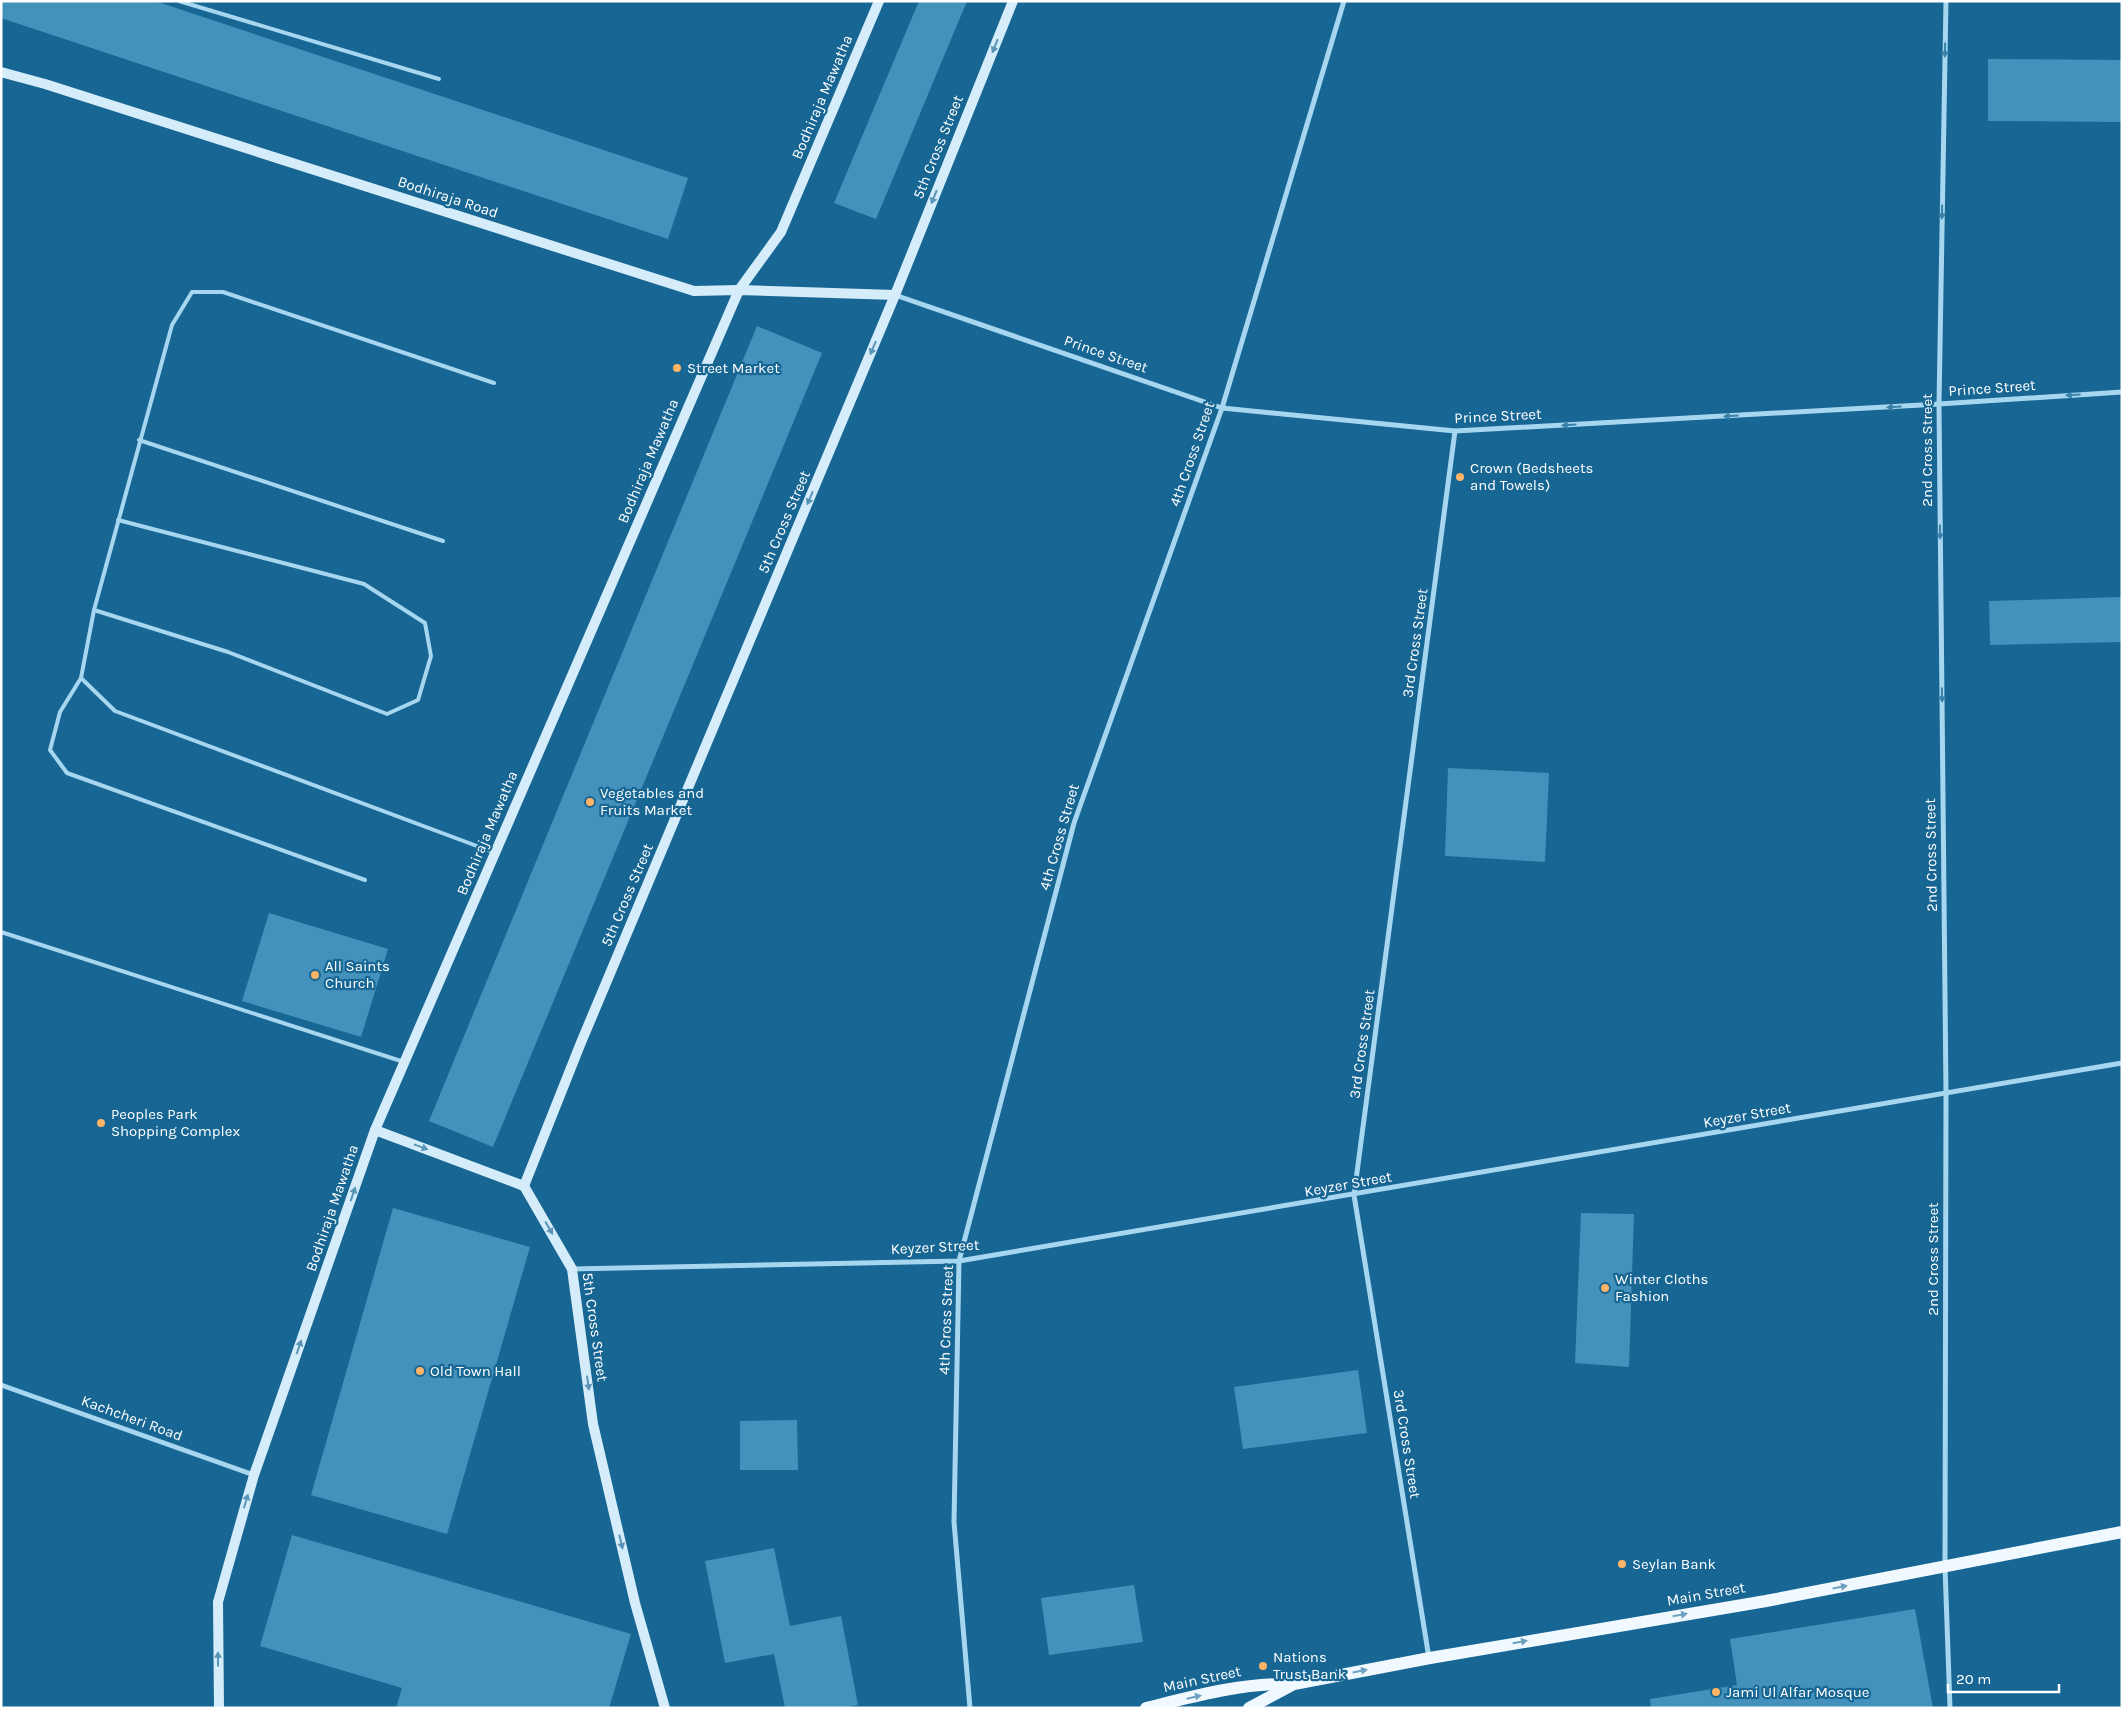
<svg xmlns="http://www.w3.org/2000/svg" width="2123" height="1709" font-family="Karla,sans-serif">
	<rect width="100%" height="100%" fill="#176693"/>
	<g fill="#4492bc">
		<path d="M 1,1 L 155,1 L 688,178 L 668,239 L 1,18 Z"/>
		<path d="M 919,1 L 967,1 L 876,219 L 834,203 Z"/>
		<path d="M 1988,59 L 2122,60 L 2122,122 L 1988,121 Z"/>
		<path d="M 757,326 L 822,353 L 493,1147 L 429,1121 Z"/>
		<path d="M 2122,597 L 2122,642 L 1990,645 L 1989,601 Z"/>
		<path d="M 1448,768 L 1549,773 L 1545,862 L 1445,856 Z"/>
		<path d="M 269,913 L 388,949 L 361,1037 L 242,1001 Z"/>
		<path d="M 393,1208 L 530,1247 L 447,1534 L 311,1495 Z"/>
		<path d="M 1581,1213 L 1634,1214 L 1629,1367 L 1575,1363 Z"/>
		<path d="M 1358,1370 L 1367,1433 L 1243,1449 L 1234,1387 Z"/>
		<path d="M 797,1420 L 798,1470 L 740,1470 L 740,1421 Z"/>
		<path d="M 292,1535 L 631,1634 L 609,1708 L 396,1708 L 402,1688 L 260,1646 Z"/>
		<path d="M 774,1548 L 790,1626 L 841,1616 L 858,1705 L 842,1708 L 785,1708 L 774,1654 L 725,1663 L 705,1561 Z"/>
		<path d="M 1134,1585 L 1143,1642 L 1049,1655 L 1041,1598 Z"/>
		<path d="M 1915,1609 L 1933,1708 L 1651,1708 L 1650,1699 L 1737,1685 L 1730,1639 Z"/>
	</g>
	<g fill="none" stroke-linecap="round" stroke-linejoin="round">
		<g stroke="#a7d7f0" stroke-width="4">
			<path d="M 179,1 L 439,79"/>
			<path d="M 139,440 L 443,541"/>
			<path d="M 94,610 L 228,652 L 387,714 L 418,700 L 431,656 L 425,623 L 364,584 L 118,520"/>
			<path d="M 81,678 L 60,712 L 50,750 L 67,773 L 365,880"/>
			<path d="M 493,852 L 115,711 L 81,678 L 94,610 L 172,325 L 192,292 L 223,292 L 494,383"/>
			<path d="M 1,932 L 404,1062"/>
		</g>
		<g stroke="#a7d7f0" stroke-width="5">
			<path d="M 1946,1 L 1939,404 L 1946,1093 L 1945,1567 L 1950,1708"/>
			<path d="M 895,295 L 1222,408 L 1455,431 L 1939,404 L 2122,392"/>
			<path d="M 572,1269 L 959,1261 L 2122,1063"/>
			<path d="M 1,1385 L 254,1475"/>
			<path d="M 1429,1658 L 1354,1195 L 1455,431"/>
			<path d="M 970,1708 L 954,1522 L 959,1261 L 1074,823 L 1222,408 L 1344,1"/>
		</g>
		<g stroke="#d5edfb" stroke-width="10">
			<path d="M 1,72 L 45,84 L 694,291 L 739,290 L 895,295"/>
			<path d="M 375,1130 L 524,1186"/>
			<path d="M 524,1186 L 580,1045 L 895,295 L 1013,1"/>
			<path d="M 524,1186 L 572,1269 L 593,1424 L 635,1603 L 665,1708"/>
			<path d="M 219,1708 L 218,1602 L 254,1475 L 375,1130 L 739,290 L 781,232 L 879,1"/>
		</g>
		<g stroke="#f0f9ff" stroke-width="12">
			<path d="M 1146,1708 C 1195,1696 1241,1683 1291,1684"/>
			<path d="M 1249,1708 L 1294,1684 L 1430,1658 L 1766,1601 L 2122,1532"/>
		</g>
	</g>
	<defs><path id="oneway-solid" d="M-6-.8H1V-3.2L6.5 0L1 3.2V.8H-6Z" transform="scale(1.25)"/></defs>
	<g fill="#5a95b7">
		<use href="#oneway-solid" transform="translate(995 46) rotate(112)"/>
		<use href="#oneway-solid" transform="translate(934 197) rotate(112)"/>
		<use href="#oneway-solid" transform="translate(873 348) rotate(113)"/>
		<use href="#oneway-solid" transform="translate(810 498) rotate(113)"/>
		<use href="#oneway-solid" transform="translate(421 1147) rotate(20)"/>
		<use href="#oneway-solid" transform="translate(353 1194) rotate(-71)"/>
		<use href="#oneway-solid" transform="translate(549 1228) rotate(60)"/>
		<use href="#oneway-solid" transform="translate(299 1347) rotate(-71)"/>
		<use href="#oneway-solid" transform="translate(588 1383) rotate(82)"/>
		<use href="#oneway-solid" transform="translate(246 1501) rotate(-74)"/>
		<use href="#oneway-solid" transform="translate(621 1542) rotate(77)"/>
		<use href="#oneway-solid" transform="translate(218 1659) rotate(-90)"/>
	</g>
	<g fill="#3b82aa">
		<use href="#oneway-solid" transform="translate(1945 50) rotate(91)"/>
		<use href="#oneway-solid" transform="translate(1942 212) rotate(91)"/>
		<use href="#oneway-solid" transform="translate(2073 395) rotate(176)"/>
		<use href="#oneway-solid" transform="translate(1894 407) rotate(177)"/>
		<use href="#oneway-solid" transform="translate(1731 416) rotate(177)"/>
		<use href="#oneway-solid" transform="translate(1569 425) rotate(177)"/>
		<use href="#oneway-solid" transform="translate(1940 532) rotate(89)"/>
		<use href="#oneway-solid" transform="translate(1942 695) rotate(89)"/>
	</g>
	<g fill="#6ea1be">
		<use href="#oneway-solid" transform="translate(1840 1587) rotate(-11)"/>
		<use href="#oneway-solid" transform="translate(1680 1615) rotate(-10)"/>
		<use href="#oneway-solid" transform="translate(1520 1642) rotate(-10)"/>
		<use href="#oneway-solid" transform="translate(1360 1671) rotate(-11)"/>
		<use href="#oneway-solid" transform="translate(1194 1697) rotate(-13)"/>
	</g>
	<g fill="#ffb466" stroke="#176693" stroke-width="2">
		<circle cx="677" cy="368" r="5"/>
		<circle cx="1460" cy="477" r="5"/>
		<circle cx="590" cy="802" r="5"/>
		<circle cx="315" cy="975" r="5"/>
		<circle cx="101" cy="1123" r="5"/>
		<circle cx="1605" cy="1288" r="5"/>
		<circle cx="420" cy="1371" r="5"/>
		<circle cx="1622" cy="1564" r="5"/>
		<circle cx="1263" cy="1666" r="5"/>
		<circle cx="1716" cy="1692" r="5"/>
	</g>
	<g text-anchor="middle" dominant-baseline="central" stroke-width="4.5" stroke-linejoin="round" paint-order="stroke">
		<g font-size="15" fill="#fff" stroke="#176693">
			<text transform="translate(822 97) rotate(-67)">Bodhiraja Mawatha</text>
			<text transform="translate(938 147) rotate(-68)">5th Cross Street</text>
			<text transform="translate(448 197) rotate(18)">Bodhiraja Road</text>
			<text transform="translate(1106 354) rotate(19)">Prince Street</text>
			<text transform="translate(1992 388) rotate(-4)">Prince Street</text>
			<text transform="translate(1498 416) rotate(-3)">Prince Street</text>
			<text transform="translate(1927 450) rotate(-90)">2nd Cross Street</text>
			<text transform="translate(1192 454) rotate(-71)">4th Cross Street</text>
			<text transform="translate(648 461) rotate(-67)">Bodhiraja Mawatha</text>
			<text transform="translate(784 522) rotate(-67)">5th Cross Street</text>
			<text transform="translate(1415 643) rotate(-82)">3rd Cross Street</text>
			<text transform="translate(487 833) rotate(-67)">Bodhiraja Mawatha</text>
			<text transform="translate(1059 837) rotate(-74)">4th Cross Street</text>
			<text transform="translate(1931 855) rotate(-91)">2nd Cross Street</text>
			<text transform="translate(627 895) rotate(-67)">5th Cross Street</text>
			<text transform="translate(1362 1044) rotate(-82)">3rd Cross Street</text>
			<text transform="translate(1747 1115) rotate(-10)">Keyzer Street</text>
			<text transform="translate(1348 1184) rotate(-10)">Keyzer Street</text>
			<text transform="translate(332 1208) rotate(-71)">Bodhiraja Mawatha</text>
			<text transform="translate(935 1247) rotate(-3)">Keyzer Street</text>
			<text transform="translate(1933 1259) rotate(-90)">2nd Cross Street</text>
			<text transform="translate(946 1320) rotate(-88)">4th Cross Street</text>
			<text transform="translate(595 1327) rotate(82)">5th Cross Street</text>
			<text transform="translate(132 1418) rotate(20)">Kachcheri Road</text>
			<text transform="translate(1407 1444) rotate(81)">3rd Cross Street</text>
			<text transform="translate(1706 1594) rotate(-10)">Main Street</text>
			<text transform="translate(1202 1679) rotate(-12)">Main Street</text>
		</g>
		<g font-size="15" fill="#fff" stroke="#176693" text-anchor="start">
			<text x="687" y="368">Street Market</text>
			<text x="1470" y="468">Crown (Bedsheets<tspan x="1470" dy="17">and Towels)</tspan></text>
			<text x="600" y="793">Vegetables and<tspan x="600" dy="17">Fruits Market</tspan></text>
			<text x="325" y="966">All Saints<tspan x="325" dy="17">Church</tspan></text>
			<text x="111" y="1114">Peoples Park<tspan x="111" dy="17">Shopping Complex</tspan></text>
			<text x="1615" y="1279">Winter Cloths<tspan x="1615" dy="17">Fashion</tspan></text>
			<text x="430" y="1371">Old Town Hall</text>
			<text x="1632" y="1564">Seylan Bank</text>
			<text x="1273" y="1657">Nations<tspan x="1273" dy="17">Trust Bank</tspan></text>
			<text x="1726" y="1692">Jami Ul Alfar Mosque</text>
		</g>
	</g>
	<rect width="2123" height="1709" fill="none" stroke="#ffffff" stroke-width="5"/>
	<path d="M1948 1684v8h111v-8" fill="none" stroke="#ffffff" stroke-width="2.5"/>
	<text x="1956" y="1684" font-size="15" fill="#ffffff" stroke="#176693" stroke-width="4" paint-order="stroke">20 m</text>
</svg>
